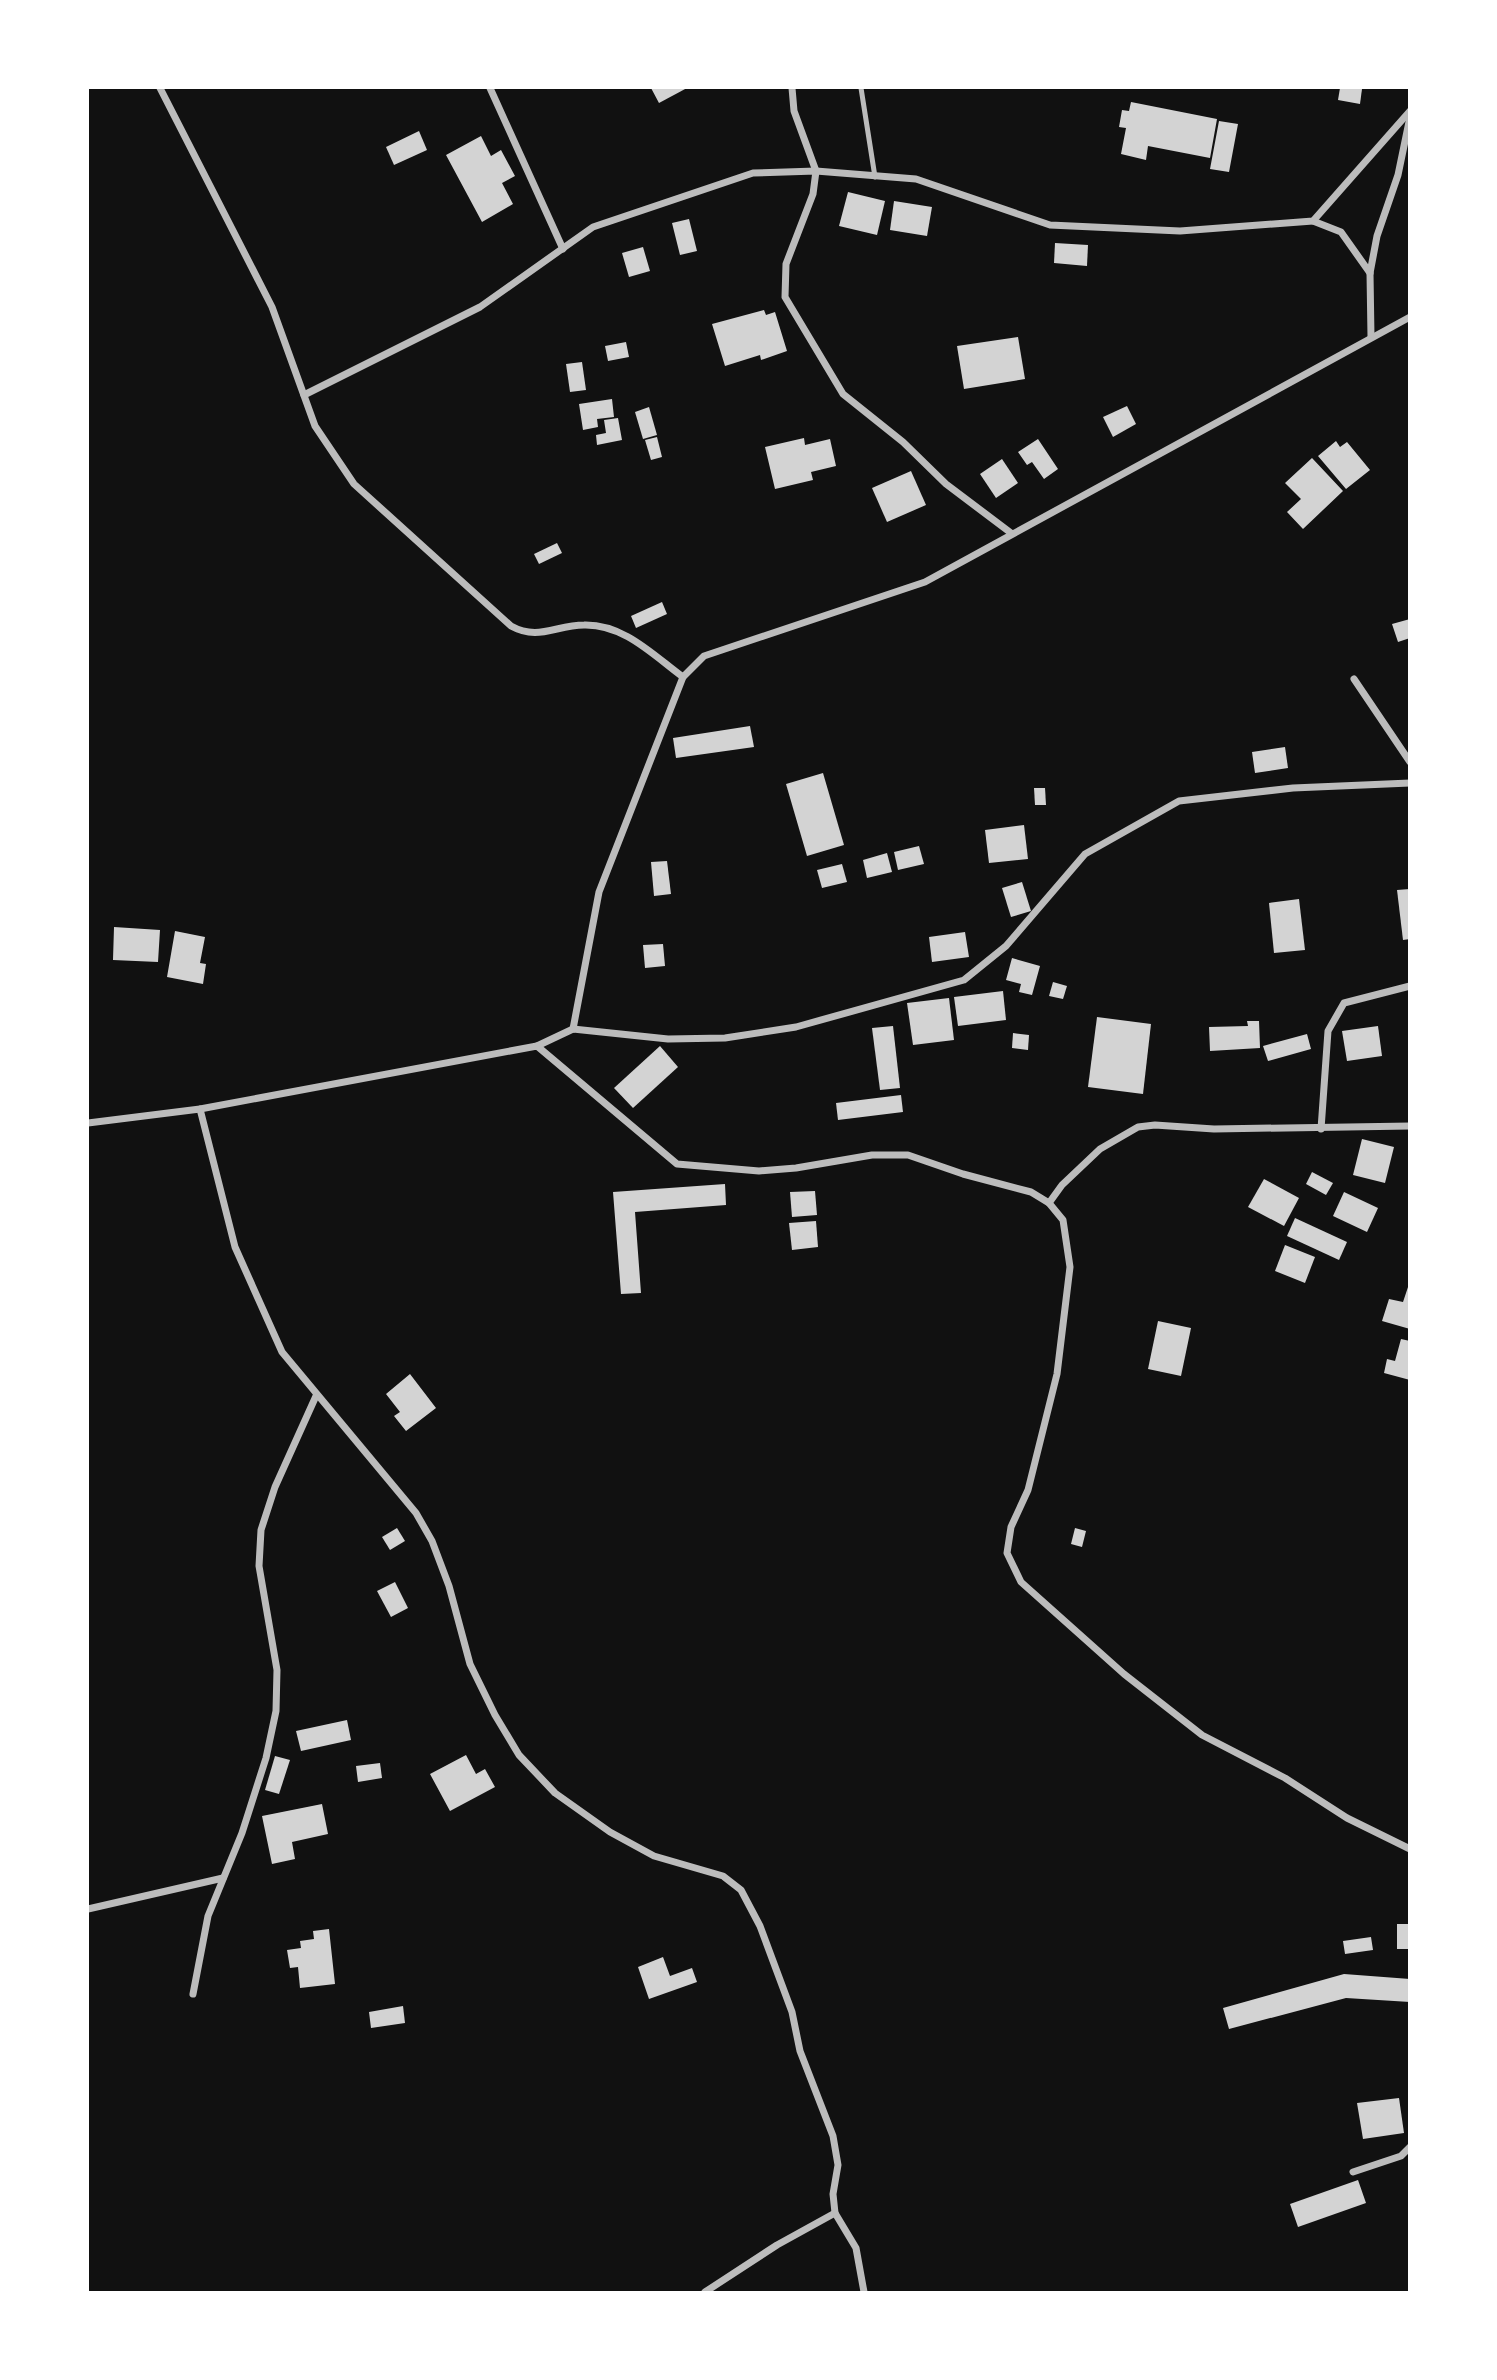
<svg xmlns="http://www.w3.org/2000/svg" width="1497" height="2380" font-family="'Source Sans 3',sans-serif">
	<rect width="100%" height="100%" fill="#111"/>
	<g fill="#d3d3d3">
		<path d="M 651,88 L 687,88 L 659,103 Z"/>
		<path d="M 1340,88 L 1362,89 L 1360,104 L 1338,100 Z"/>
		<path d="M 1131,102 L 1217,119 L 1210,158 L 1148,146 L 1146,160 L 1121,154 L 1126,128 L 1119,127 L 1122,110 L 1129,111 Z"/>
		<path d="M 1219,121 L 1238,124 L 1229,172 L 1210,169 Z"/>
		<path d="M 419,131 L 427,150 L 394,165 L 386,147 Z"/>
		<path d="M 481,136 L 491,156 L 501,150 L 515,176 L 502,183 L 513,204 L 482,222 L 446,155 Z"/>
		<path d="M 848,192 L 885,201 L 877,235 L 839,226 Z"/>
		<path d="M 894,201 L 932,207 L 927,236 L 890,230 Z"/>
		<path d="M 689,219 L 697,251 L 680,255 L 672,223 Z"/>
		<path d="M 1055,243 L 1088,245 L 1087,266 L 1054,263 Z"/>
		<path d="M 643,247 L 650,271 L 629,277 L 622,253 Z"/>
		<path d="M 764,310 L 766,315 L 775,312 L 787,351 L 761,360 L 760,355 L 725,366 L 712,324 Z"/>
		<path d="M 1018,337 L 1025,379 L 964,389 L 957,346 Z"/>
		<path d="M 626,342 L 629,357 L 608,361 L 605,346 Z"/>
		<path d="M 582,362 L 586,390 L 570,392 L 566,364 Z"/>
		<path d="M 612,399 L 614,417 L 597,419 L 598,427 L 583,430 L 579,404 Z"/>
		<path d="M 1127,406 L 1136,424 L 1113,437 L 1103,417 Z"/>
		<path d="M 649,407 L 657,435 L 643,439 L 635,412 Z"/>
		<path d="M 618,418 L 622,440 L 597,445 L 596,435 L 606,433 L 604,420 Z"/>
		<path d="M 657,437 L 662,457 L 651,460 L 645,440 Z"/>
		<path d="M 804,438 L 805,445 L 830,439 L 836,466 L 811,472 L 813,480 L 775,489 L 765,447 Z"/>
		<path d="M 1038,439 L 1058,469 L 1044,479 L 1032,462 L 1027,465 L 1018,452 Z"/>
		<path d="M 1336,441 L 1340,447 L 1347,442 L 1370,470 L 1346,489 L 1318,456 Z"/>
		<path d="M 1312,458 L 1343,491 L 1303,529 L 1287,512 L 1301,499 L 1285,483 Z"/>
		<path d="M 1002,459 L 1018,483 L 996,498 L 980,474 Z"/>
		<path d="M 911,471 L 926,505 L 887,522 L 872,488 Z"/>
		<path d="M 557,543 L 562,553 L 539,564 L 534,554 Z"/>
		<path d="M 662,602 L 667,614 L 636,628 L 631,616 Z"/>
		<path d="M 1410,619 L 1410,638 L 1398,642 L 1392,624 Z"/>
		<path d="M 750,726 L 754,747 L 676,758 L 673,738 Z"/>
		<path d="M 1285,747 L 1288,768 L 1255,773 L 1252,752 Z"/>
		<path d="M 823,773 L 844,845 L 807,856 L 786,784 Z"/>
		<path d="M 1034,788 L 1045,788 L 1046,805 L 1035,805 Z"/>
		<path d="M 1024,825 L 1028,859 L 989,863 L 985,830 Z"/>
		<path d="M 919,846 L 924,864 L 898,870 L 894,852 Z"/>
		<path d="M 887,853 L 892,872 L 867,878 L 863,860 Z"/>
		<path d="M 667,861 L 671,894 L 654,896 L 651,862 Z"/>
		<path d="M 842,864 L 847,882 L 822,888 L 817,870 Z"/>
		<path d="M 1022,882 L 1031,911 L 1011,917 L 1002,888 Z"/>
		<path d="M 1410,889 L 1410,939 L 1403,940 L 1397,890 Z"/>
		<path d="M 1299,899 L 1305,950 L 1274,953 L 1269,903 Z"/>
		<path d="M 114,927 L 160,930 L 158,962 L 113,960 Z"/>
		<path d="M 175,931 L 205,937 L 200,963 L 206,964 L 203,984 L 167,977 Z"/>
		<path d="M 965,932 L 969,957 L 932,962 L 929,937 Z"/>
		<path d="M 663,944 L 665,966 L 645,968 L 643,945 Z"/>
		<path d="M 1012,958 L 1040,966 L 1032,995 L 1019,992 L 1021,984 L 1006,980 Z"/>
		<path d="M 1053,982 L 1067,986 L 1063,999 L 1049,996 Z"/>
		<path d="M 1003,991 L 1006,1020 L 958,1026 L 954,997 Z"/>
		<path d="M 949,998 L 954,1040 L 913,1045 L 907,1003 Z"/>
		<path d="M 1097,1017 L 1151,1024 L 1143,1094 L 1088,1087 Z"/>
		<path d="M 1247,1021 L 1259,1021 L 1260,1048 L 1210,1051 L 1209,1027 L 1248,1026 Z"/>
		<path d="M 893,1026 L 900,1088 L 880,1090 L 872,1028 Z"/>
		<path d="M 1378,1026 L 1382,1056 L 1347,1061 L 1342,1031 Z"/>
		<path d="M 1013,1033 L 1029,1035 L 1028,1050 L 1012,1048 Z"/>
		<path d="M 1307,1034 L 1311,1049 L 1268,1061 L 1263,1046 Z"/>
		<path d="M 660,1046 L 678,1067 L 633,1108 L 614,1088 Z"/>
		<path d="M 901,1095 L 903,1112 L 838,1120 L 836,1103 Z"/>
		<path d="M 1362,1139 L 1394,1147 L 1385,1183 L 1353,1175 Z"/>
		<path d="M 1312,1172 L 1333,1183 L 1326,1195 L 1306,1184 Z"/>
		<path d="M 1264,1179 L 1299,1198 L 1284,1226 L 1248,1207 Z"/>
		<path d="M 725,1184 L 726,1205 L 635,1212 L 641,1293 L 621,1294 L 613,1192 Z"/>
		<path d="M 815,1191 L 817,1215 L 792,1217 L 790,1192 Z"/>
		<path d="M 1344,1192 L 1378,1208 L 1367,1232 L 1333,1216 Z"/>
		<path d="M 1295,1218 L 1347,1242 L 1339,1260 L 1287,1236 Z"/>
		<path d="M 816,1221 L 818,1247 L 792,1250 L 789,1223 Z"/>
		<path d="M 1285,1245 L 1315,1257 L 1305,1283 L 1275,1271 Z"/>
		<path d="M 1410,1281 L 1410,1329 L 1382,1321 L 1389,1299 L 1403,1302 Z"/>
		<path d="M 1158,1321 L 1191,1328 L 1181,1376 L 1148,1369 Z"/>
		<path d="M 1401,1339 L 1410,1341 L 1410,1380 L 1384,1373 L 1387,1359 L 1395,1361 Z"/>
		<path d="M 410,1374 L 436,1408 L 406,1431 L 394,1416 L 400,1412 L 386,1394 Z"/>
		<path d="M 397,1528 L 405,1541 L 390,1550 L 382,1537 Z"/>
		<path d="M 1075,1528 L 1086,1531 L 1082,1547 L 1071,1544 Z"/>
		<path d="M 395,1582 L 408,1608 L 391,1617 L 377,1591 Z"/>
		<path d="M 347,1720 L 351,1740 L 301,1751 L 296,1731 Z"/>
		<path d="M 466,1755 L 476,1774 L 485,1769 L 495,1787 L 450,1811 L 430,1774 Z"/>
		<path d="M 275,1756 L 290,1760 L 279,1794 L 265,1790 Z"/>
		<path d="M 380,1763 L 382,1778 L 358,1782 L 356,1766 Z"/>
		<path d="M 322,1804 L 328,1834 L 292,1842 L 295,1859 L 272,1864 L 262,1816 Z"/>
		<rect x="1397" y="1924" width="13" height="25"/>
		<path d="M 329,1929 L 335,1984 L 300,1988 L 298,1967 L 290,1968 L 287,1950 L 301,1948 L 300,1941 L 314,1939 L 313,1931 Z"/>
		<path d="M 1371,1937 L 1373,1950 L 1345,1954 L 1343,1941 Z"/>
		<path d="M 663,1957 L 670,1976 L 692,1968 L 697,1982 L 649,1999 L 638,1967 Z"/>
		<path d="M 1344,1974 L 1410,1979 L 1410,2002 L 1346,1998 L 1229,2029 L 1223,2008 Z"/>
		<path d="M 403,2006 L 405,2023 L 371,2028 L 369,2012 Z"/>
		<path d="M 1399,2098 L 1404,2133 L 1363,2139 L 1357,2103 Z"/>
		<path d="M 1358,2180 L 1366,2203 L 1298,2227 L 1290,2204 Z"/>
	</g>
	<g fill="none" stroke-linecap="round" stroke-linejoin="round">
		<path stroke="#bcbcbc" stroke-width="5" d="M 861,88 L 875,177"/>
		<g stroke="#bcbcbc" stroke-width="7">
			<path d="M 160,88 L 272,307 L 315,426 L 354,484 L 511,626 C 538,641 556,625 584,625 C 624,624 653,655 683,677"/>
			<path d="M 490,88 L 563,249"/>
			<path d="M 792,88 L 794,111 L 816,171 L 813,194 L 786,264 L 785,297 L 843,394 L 903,442 L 946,484 L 1011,533"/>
			<path d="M 1313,221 L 1341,232 L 1370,273"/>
			<path d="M 1371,337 L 1370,273 L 1377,236 L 1398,175 L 1410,117"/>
			<path d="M 304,395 L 480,307 L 593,227 L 753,173 L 816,171 L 916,179 L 1050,225 L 1180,231 L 1313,221 L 1410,111"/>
			<path d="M 1354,679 L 1410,762"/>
			<path d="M 573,1029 L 599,892 L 683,677 L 704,656 L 925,582 L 1410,317"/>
			<path d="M 537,1046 L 573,1029 L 668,1039 L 725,1038 L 796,1027 L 964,980 L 1006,946 L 1085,854 L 1179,801 L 1293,788 L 1410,783"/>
			<path d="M 200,1109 L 235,1247 L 282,1352 L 416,1513 L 432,1541 L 449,1586 L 470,1664 L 495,1715 L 519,1755 L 555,1793 L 610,1832 L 654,1856 L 723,1876 L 741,1890 L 760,1926 L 792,2012 L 800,2051 L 833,2136 L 838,2165 L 833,2194 L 835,2213 L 856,2248 L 864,2292"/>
			<path d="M 88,1123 L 200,1109 L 537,1046 L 677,1164 L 759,1171 L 796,1168 L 872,1155 L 908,1155 L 963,1174 L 1031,1192 L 1049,1203 L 1063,1220 L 1070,1267 L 1057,1374 L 1028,1490 L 1011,1527 L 1007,1553 L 1021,1582 L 1124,1674 L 1202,1735 L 1285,1778 L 1347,1818 L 1410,1849"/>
			<path d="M 1321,1129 L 1328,1031 L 1344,1003 L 1410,986"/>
			<path d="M 1049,1203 L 1062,1185 L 1100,1149 L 1138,1127 L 1155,1125 L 1214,1129 L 1410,1126"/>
			<path d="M 88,1909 L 223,1878"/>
			<path d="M 193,1994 L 208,1916 L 242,1833 L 266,1758 L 276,1711 L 277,1670 L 259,1566 L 261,1530 L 275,1487 L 316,1396"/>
			<path d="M 1353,2172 L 1401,2156 L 1410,2147"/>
			<path d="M 705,2292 L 777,2245 L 835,2213"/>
		</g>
	</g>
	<rect width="1497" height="2380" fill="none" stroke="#ffffff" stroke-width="178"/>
</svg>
